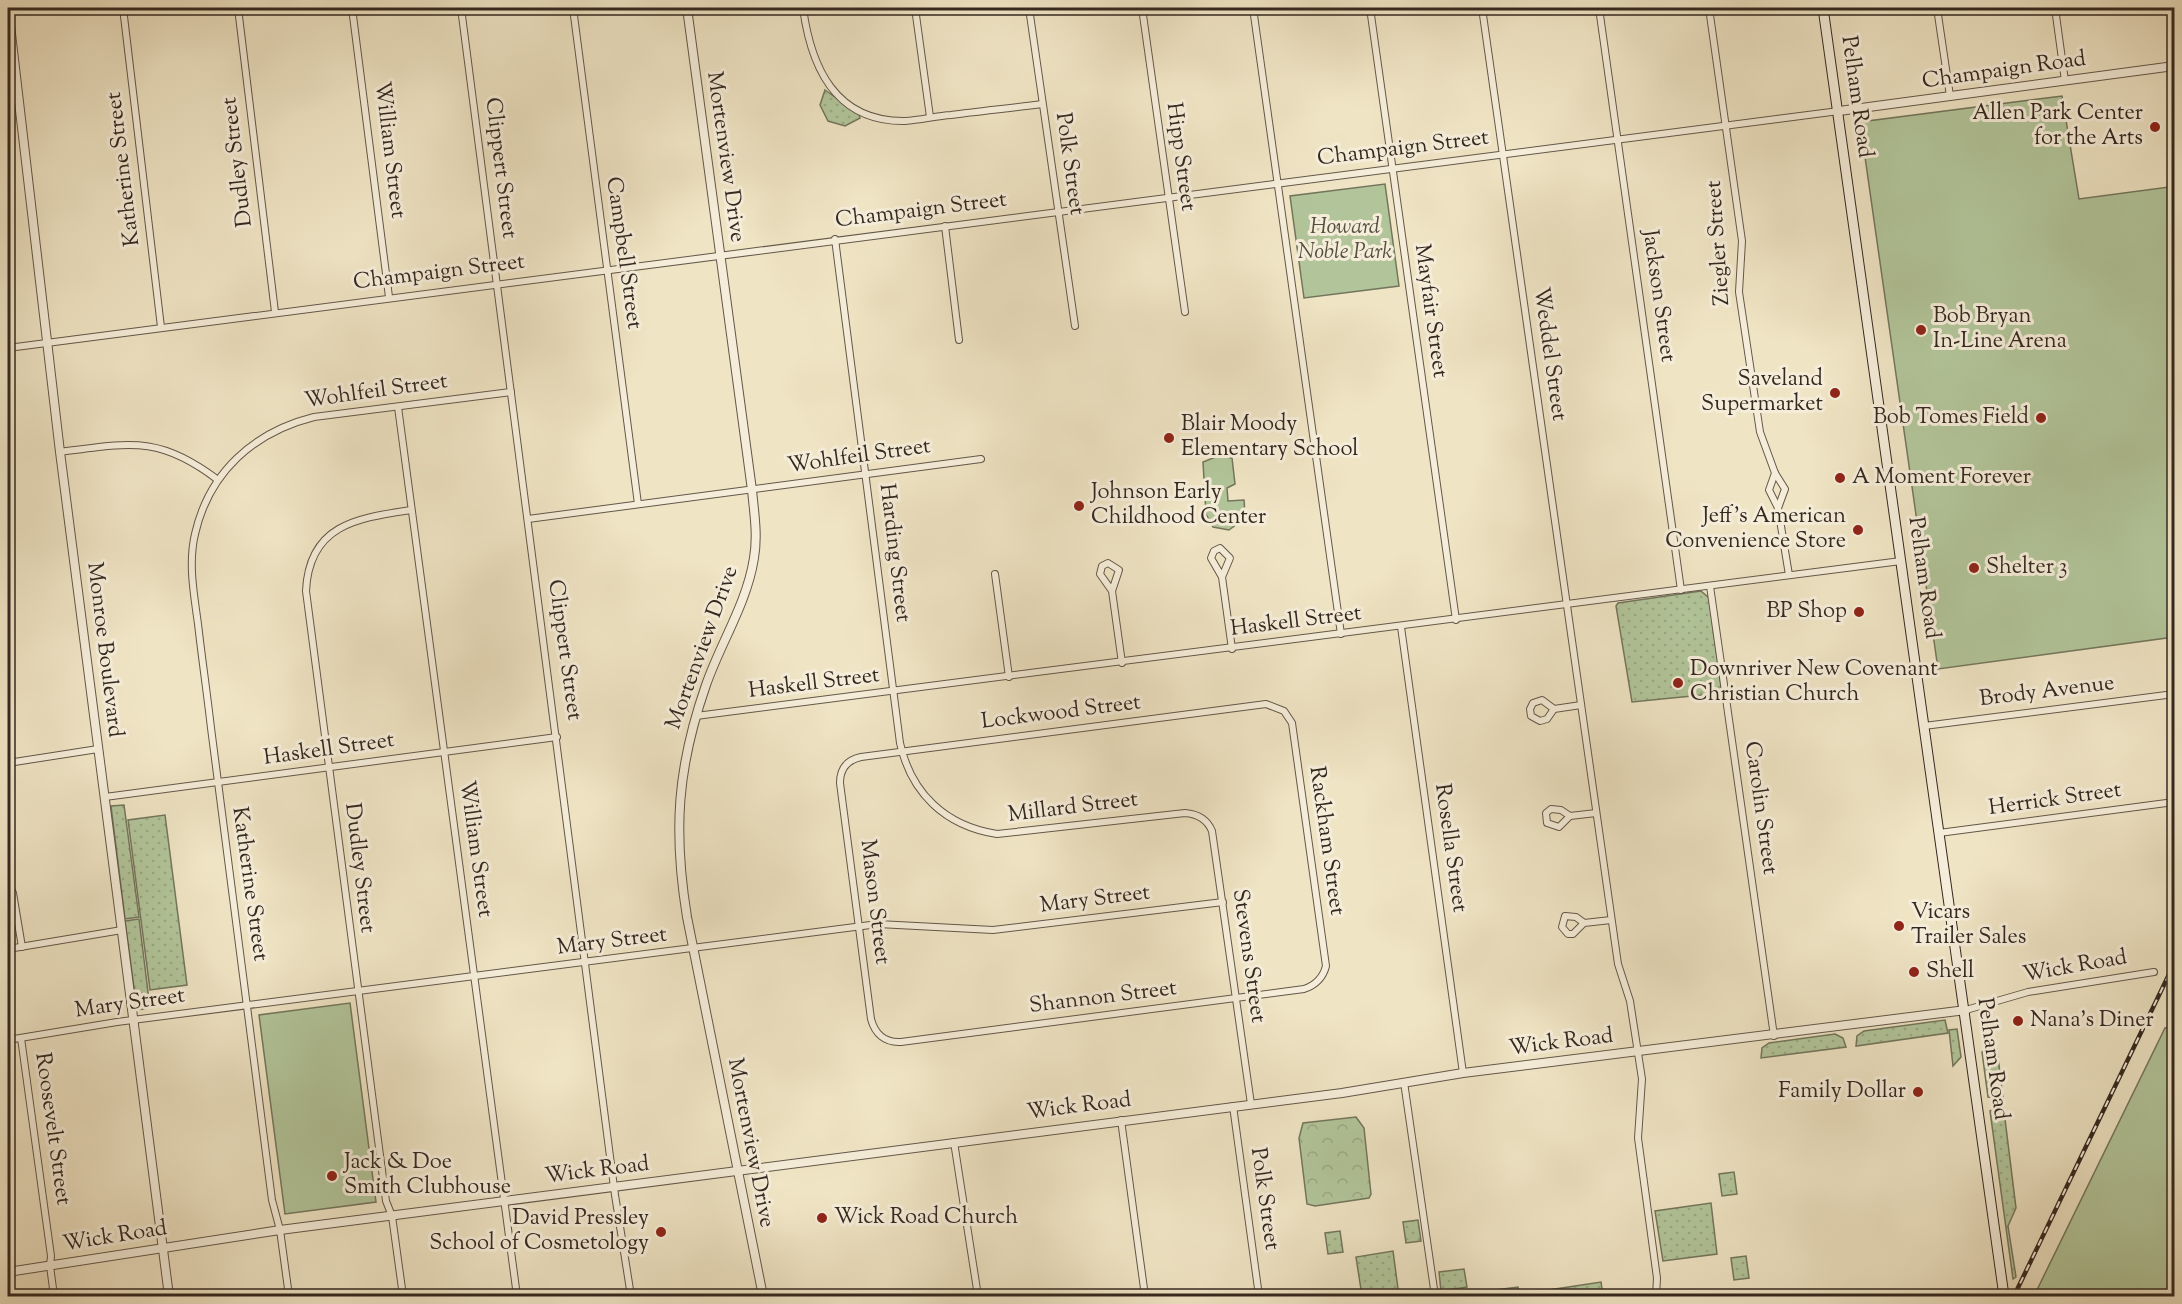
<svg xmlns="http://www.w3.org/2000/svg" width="2182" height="1304" font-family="'Sorts Mill Goudy',serif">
	<defs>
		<pattern id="grass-dots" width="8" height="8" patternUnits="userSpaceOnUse" patternTransform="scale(1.5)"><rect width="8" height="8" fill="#b2c59a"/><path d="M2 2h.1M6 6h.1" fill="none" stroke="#9aa984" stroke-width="1.8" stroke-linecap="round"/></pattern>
		<pattern id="forest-crowns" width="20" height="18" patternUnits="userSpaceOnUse" patternTransform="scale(1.5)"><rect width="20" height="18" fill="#b2c59a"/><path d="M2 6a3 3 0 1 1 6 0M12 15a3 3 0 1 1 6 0" fill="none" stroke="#9aa984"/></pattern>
	</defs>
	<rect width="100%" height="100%" fill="#efe4c4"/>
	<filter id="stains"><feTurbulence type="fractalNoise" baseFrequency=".00333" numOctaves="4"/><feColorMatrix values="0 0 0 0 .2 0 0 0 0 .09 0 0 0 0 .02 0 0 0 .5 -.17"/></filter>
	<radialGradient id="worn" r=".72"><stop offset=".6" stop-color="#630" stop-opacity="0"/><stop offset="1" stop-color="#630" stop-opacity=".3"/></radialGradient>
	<g fill="url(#grass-dots)" stroke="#73765d" stroke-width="1.5">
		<path d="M 825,90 L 859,114 L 860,118 L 845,126 L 828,121 L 820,105 Z"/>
		<path d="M 1701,591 L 1709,598 L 1722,693 L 1632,702 L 1616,606 L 1618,603 Z"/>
		<path d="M 124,805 L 139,917 L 125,919 L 111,806 Z"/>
		<path d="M 165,815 L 187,985 L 150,990 L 128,820 Z"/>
		<path d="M 139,919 L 150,1008 L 137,1010 L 125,921 Z"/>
		<path d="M 1945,1020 L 1948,1033 L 1856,1046 L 1857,1036 L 1864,1031 Z"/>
		<path d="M 1957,1029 L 1961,1057 L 1953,1066 L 1949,1030 Z"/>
		<path d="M 1835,1034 L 1843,1038 L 1846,1047 L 1761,1058 L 1762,1048 L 1769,1043 Z"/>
		<path d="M 1994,1047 L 1997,1049 L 2003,1098 L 1988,1097 L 1982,1052 Z"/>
		<path d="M 2003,1103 L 2016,1208 L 2008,1226 L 2016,1277 L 2013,1279 L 1990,1111 Z"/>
		<path d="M 1734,1172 L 1737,1194 L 1722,1196 L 1719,1174 Z"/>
		<path d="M 1711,1203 L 1717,1254 L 1663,1261 L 1655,1211 Z"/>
		<path d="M 1418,1220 L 1421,1241 L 1406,1243 L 1403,1222 Z"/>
		<path d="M 1340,1231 L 1343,1252 L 1328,1254 L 1325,1233 Z"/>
		<path d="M 1393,1251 L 1399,1296 L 1362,1296 L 1356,1257 Z"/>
		<path d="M 1746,1256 L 1749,1278 L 1734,1280 L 1731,1258 Z"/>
		<path d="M 1464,1269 L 1467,1287 L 1441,1291 L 1439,1272 Z"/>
		<path d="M 1601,1282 L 1603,1296 L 1550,1296 L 1549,1290 Z"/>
		<path d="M 1518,1287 L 1520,1296 L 1481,1296 L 1480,1292 Z"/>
	</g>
	<path fill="url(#forest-crowns)" stroke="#73765d" stroke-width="1.5" d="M 1356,1117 L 1364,1128 L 1371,1194 L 1369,1198 L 1315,1206 L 1307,1204 L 1299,1138 L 1303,1123 Z"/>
	<g fill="#b2c59a" stroke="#73765d" stroke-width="1.5">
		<path d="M 2062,96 L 2079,199 L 2169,187 L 2174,191 L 2174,637 L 1938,669 L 1860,122 Z"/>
		<path d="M 1385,184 L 1399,286 L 1304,298 L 1290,196 Z"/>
		<path d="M 1218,456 L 1232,458 L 1235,484 L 1227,488 L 1228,501 L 1244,500 C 1246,515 1241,522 1229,530 L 1213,527 L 1206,514 L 1203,462 Z"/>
		<path d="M 350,1003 L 376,1202 L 285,1214 L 259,1015 Z"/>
		<path d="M 2174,1026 L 2174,1296 L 2034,1296 L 2165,1028 Z"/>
	</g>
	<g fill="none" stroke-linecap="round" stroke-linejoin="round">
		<g stroke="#635749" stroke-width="8">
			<g id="minor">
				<path d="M 123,8 L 161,327"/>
				<path d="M 238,8 L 275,312"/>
				<path d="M 352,8 L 389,297"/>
				<path d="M 461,8 L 615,1195 L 631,1296"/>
				<path d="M 573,8 L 638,504"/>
				<path d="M 803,8 C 811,67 835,122 905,121 C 921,120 936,116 951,115 C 981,111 1012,108 1042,104"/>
				<path d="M 915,8 L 930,117"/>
				<path d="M 1029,8 L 1075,326"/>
				<path d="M 1142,8 L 1185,312"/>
				<path d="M 1253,8 L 1341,634"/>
				<path d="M 1370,8 L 1456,620"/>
				<path d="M 1482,8 L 1618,964 L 1630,1001 L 1642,1079 L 1638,1138 L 1657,1278 L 1656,1296"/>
				<path d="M 1599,8 L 1681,590"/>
				<path d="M 1709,8 L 1742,241 L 1739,292 L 1760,432 L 1775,473 L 1785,489 L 1778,508"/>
				<path d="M 1937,8 L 1950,96"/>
				<path d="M 2055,8 L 2065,81"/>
				<path d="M 2171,8 L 2174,35"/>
				<path d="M 945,226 L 959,340"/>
				<path d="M 835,239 L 900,743 C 911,793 945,826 997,834 L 1185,813 C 1198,814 1207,819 1212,831 L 1251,1104"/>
				<path d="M 8,348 L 1839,111"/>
				<path d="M 398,407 L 517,1296"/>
				<path d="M 60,452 C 130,443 159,435 218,480"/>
				<path d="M 1775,473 L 1769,490 L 1778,508 L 1789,575"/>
				<path d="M 528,519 L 981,459"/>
				<path d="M 995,574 L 1009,677"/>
				<path d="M 1222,577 L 1211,558 L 1214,551 L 1220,548 L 1230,558 L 1222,577 L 1232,649"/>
				<path d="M 1710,586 L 1774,1036"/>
				<path d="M 1112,591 L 1100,574 L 1102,566 L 1108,563 L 1119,570 L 1112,591 L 1122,663"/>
				<path d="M 1401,627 L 1463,1073"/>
				<path d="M 1542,700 L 1554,709 L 1547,719 L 1540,721 L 1531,716 L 1530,709 L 1533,703 Z"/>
				<path d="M 1266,704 L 1284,711 L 1292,723 L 1326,966 C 1323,978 1316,985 1304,989 L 901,1042 C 885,1043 875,1034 871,1019 L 840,783 C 840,769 847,760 861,757 Z"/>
				<path d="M 1554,709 L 1581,705"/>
				<path d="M 696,716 L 1901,561"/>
				<path d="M 1924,726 L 2174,694"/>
				<path d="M 8,763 L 98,749"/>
				<path d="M 105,797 L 557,737"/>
				<path d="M 1570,816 L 1559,827 L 1547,823 L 1546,813 L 1551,809 L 1561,810 L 1570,816 L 1596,813"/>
				<path d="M 1939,833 L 2174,802"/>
				<path d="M 8,883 L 13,893 L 22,947"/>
				<path d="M 1584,923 L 1573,934 L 1568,934 L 1562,927 L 1565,916 L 1576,917 L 1584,923 L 1611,920"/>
				<path d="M 8,949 L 122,930"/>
				<path d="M 1966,1010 L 2028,992 L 2154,972"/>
				<path d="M 21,1038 L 51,1256 L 50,1266 L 54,1296"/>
				<path d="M 8,1040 L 117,1022 L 878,924 L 993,930 L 1223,902"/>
				<path d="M 1404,1082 L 1435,1296"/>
				<path d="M 1233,1106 L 1259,1296"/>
				<path d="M 1121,1120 L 1145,1296"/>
				<path d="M 954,1142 L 978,1296"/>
				<path d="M 289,1296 L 280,1230 L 272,1200 C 252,1043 231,885 211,728 C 207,693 202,659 198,624 C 194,594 188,564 195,534 C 209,472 254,432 314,417 L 511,392"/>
				<path d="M 403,1296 L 392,1216 L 386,1201 L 306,591 C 309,524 358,518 411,510"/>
			</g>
		</g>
		<g stroke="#635749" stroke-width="10">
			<g id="tertiary">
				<path d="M 8,8 L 60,452 L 169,1296"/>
				<path d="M 687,8 L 752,490 C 754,512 758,535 754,558 C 747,603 721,642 706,685 C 677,768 673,831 687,917 L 763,1296"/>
				<path d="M 1839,111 L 2174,66"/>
				<path d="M 8,1272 L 280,1230 L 1342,1093 L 1463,1073 L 1966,1010"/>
			</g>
		</g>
		<g stroke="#342820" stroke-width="11">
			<path id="secondary" d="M 1823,8 L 2004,1296"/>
		</g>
		<use href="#minor" stroke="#f5edd9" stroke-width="6"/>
		<use href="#tertiary" stroke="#f5edd9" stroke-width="8"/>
		<use href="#secondary" stroke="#f5edd9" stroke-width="9"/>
		<g stroke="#342820" stroke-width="4.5">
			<path id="rail" d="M 2014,1296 L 2174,964"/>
		</g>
		<use href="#rail" stroke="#f5edd9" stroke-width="2" stroke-dasharray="7" stroke-linecap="butt"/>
	</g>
	<g fill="#8f2418" stroke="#f5edd9" stroke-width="2">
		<circle cx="2155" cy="127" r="6"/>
		<circle cx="1921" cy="330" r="6"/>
		<circle cx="1835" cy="393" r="6"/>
		<circle cx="2041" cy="418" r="6"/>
		<circle cx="1169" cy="438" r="6"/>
		<circle cx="1840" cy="478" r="6"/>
		<circle cx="1079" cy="506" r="6"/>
		<circle cx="1858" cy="530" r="6"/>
		<circle cx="1974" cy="568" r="6"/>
		<circle cx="1859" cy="612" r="6"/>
		<circle cx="1678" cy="683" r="6"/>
		<circle cx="1899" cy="926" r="6"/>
		<circle cx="1914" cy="972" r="6"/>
		<circle cx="2018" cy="1021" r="6"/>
		<circle cx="1918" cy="1092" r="6"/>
		<circle cx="332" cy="1176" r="6"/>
		<circle cx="822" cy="1218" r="6"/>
		<circle cx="661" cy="1232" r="6"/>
	</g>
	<g text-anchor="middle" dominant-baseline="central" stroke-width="6" stroke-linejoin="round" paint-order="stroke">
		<g font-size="22" fill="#342820" stroke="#f5edd9">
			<text transform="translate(2004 71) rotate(-8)">Champaign Road</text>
			<text transform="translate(1856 97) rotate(82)">Pelham Road</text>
			<text transform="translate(1403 149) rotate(-7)">Champaign Street</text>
			<text transform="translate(389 150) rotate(83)">William Street</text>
			<text transform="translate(725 157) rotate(82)">Mortenview Drive</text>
			<text transform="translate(1180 157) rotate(82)">Hipp Street</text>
			<text transform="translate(238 162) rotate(-97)">Dudley Street</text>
			<text transform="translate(1069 164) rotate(82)">Polk Street</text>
			<text transform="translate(500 168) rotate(83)">Clippert Street</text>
			<text transform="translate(124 169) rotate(-97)">Katherine Street</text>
			<text transform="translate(921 211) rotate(-7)">Champaign Street</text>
			<text transform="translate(1719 243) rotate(-94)">Ziegler Street</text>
			<text transform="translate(623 253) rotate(82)">Campbell Street</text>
			<text transform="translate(439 273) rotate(-7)">Champaign Street</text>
			<text transform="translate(1658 296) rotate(82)">Jackson Street</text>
			<text transform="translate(1430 311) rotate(82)">Mayfair Street</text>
			<text transform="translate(1549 354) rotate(82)">Weddel Street</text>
			<text transform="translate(376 392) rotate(-8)">Wohlfeil Street</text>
			<text transform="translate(859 457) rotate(-8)">Wohlfeil Street</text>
			<text transform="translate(894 553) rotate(83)">Harding Street</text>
			<text transform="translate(1923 578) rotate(82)">Pelham Road</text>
			<text transform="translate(1296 622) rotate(-7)">Haskell Street</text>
			<text transform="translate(703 648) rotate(-70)">Mortenview Drive</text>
			<text transform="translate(104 650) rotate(83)">Monroe Boulevard</text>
			<text transform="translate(564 650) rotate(82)">Clippert Street</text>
			<text transform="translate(814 684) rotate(-7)">Haskell Street</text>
			<text transform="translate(2047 692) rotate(-7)">Brody Avenue</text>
			<text transform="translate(1061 713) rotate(-7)">Lockwood Street</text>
			<text transform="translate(329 750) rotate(-8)">Haskell Street</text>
			<text transform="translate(2055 800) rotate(-8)">Herrick Street</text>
			<text transform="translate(1073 808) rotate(-7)">Millard Street</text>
			<text transform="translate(1760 808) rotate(82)">Carolin Street</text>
			<text transform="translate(1326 841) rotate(82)">Rackham Street</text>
			<text transform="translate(1450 848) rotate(82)">Rosella Street</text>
			<text transform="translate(475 849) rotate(82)">William Street</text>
			<text transform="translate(359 868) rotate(83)">Dudley Street</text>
			<text transform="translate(249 884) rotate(82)">Katherine Street</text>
			<text transform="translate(1095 900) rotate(-7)">Mary Street</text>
			<text transform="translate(874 902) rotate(83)">Mason Street</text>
			<text transform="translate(612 942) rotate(-7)">Mary Street</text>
			<text transform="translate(1248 956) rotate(82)">Stevens Street</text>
			<text transform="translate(2075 967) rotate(-10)">Wick Road</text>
			<text transform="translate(1103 998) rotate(-7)">Shannon Street</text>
			<text transform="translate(130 1004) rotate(-8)">Mary Street</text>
			<text transform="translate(1561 1043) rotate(-7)">Wick Road</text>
			<text transform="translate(1992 1059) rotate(82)">Pelham Road</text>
			<text transform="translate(1079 1107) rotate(-7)">Wick Road</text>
			<text transform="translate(52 1129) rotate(82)">Roosevelt Street</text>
			<text transform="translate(750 1143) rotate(79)">Mortenview Drive</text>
			<text transform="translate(597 1171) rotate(-7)">Wick Road</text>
			<text transform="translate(1264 1199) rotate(82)">Polk Street</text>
			<text transform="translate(115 1237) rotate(-9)">Wick Road</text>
		</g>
		<g font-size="22" fill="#342820" stroke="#f5edd9" text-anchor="start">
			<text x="2143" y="114" text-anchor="end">Allen Park Center<tspan x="2143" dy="25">for the Arts</tspan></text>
			<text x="1933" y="317">Bob Bryan<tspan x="1933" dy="25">In-Line Arena</tspan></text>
			<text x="1823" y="380" text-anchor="end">Saveland<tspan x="1823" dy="25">Supermarket</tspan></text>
			<text x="2029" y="418" text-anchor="end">Bob Tomes Field</text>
			<text x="1181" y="425">Blair Moody<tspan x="1181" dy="25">Elementary School</tspan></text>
			<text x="1852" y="478">A Moment Forever</text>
			<text x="1091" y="493">Johnson Early<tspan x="1091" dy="25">Childhood Center</tspan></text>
			<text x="1846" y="517" text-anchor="end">Jeff's American<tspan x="1846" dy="25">Convenience Store</tspan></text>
			<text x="1986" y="568">Shelter 3</text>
			<text x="1847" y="612" text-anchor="end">BP Shop</text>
			<text x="1690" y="670">Downriver New Covenant<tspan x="1690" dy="25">Christian Church</tspan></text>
			<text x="1911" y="913">Vicars<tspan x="1911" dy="25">Trailer Sales</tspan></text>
			<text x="1926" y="972">Shell</text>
			<text x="2030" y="1021">Nana's Diner</text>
			<text x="1906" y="1092" text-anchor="end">Family Dollar</text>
			<text x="344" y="1163">Jack &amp; Doe<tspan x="344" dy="25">Smith Clubhouse</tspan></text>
			<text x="834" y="1218">Wick Road Church</text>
			<text x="649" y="1219" text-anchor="end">David Pressley<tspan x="649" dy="25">School of Cosmetology</tspan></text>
		</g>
		<g font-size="22" font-style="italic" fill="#544f3e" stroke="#f5edd9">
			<text x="1345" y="228">Howard<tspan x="1345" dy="25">Noble Park</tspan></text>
		</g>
	</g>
	<rect width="2182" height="1304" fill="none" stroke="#efe4c4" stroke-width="30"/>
	<rect x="9" y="9" width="2164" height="1286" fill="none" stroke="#342820" stroke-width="3"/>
	<rect x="15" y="15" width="2152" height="1274" fill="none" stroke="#342820" stroke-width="1.5"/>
	<rect width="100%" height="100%" filter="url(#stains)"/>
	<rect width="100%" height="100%" fill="url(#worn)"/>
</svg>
